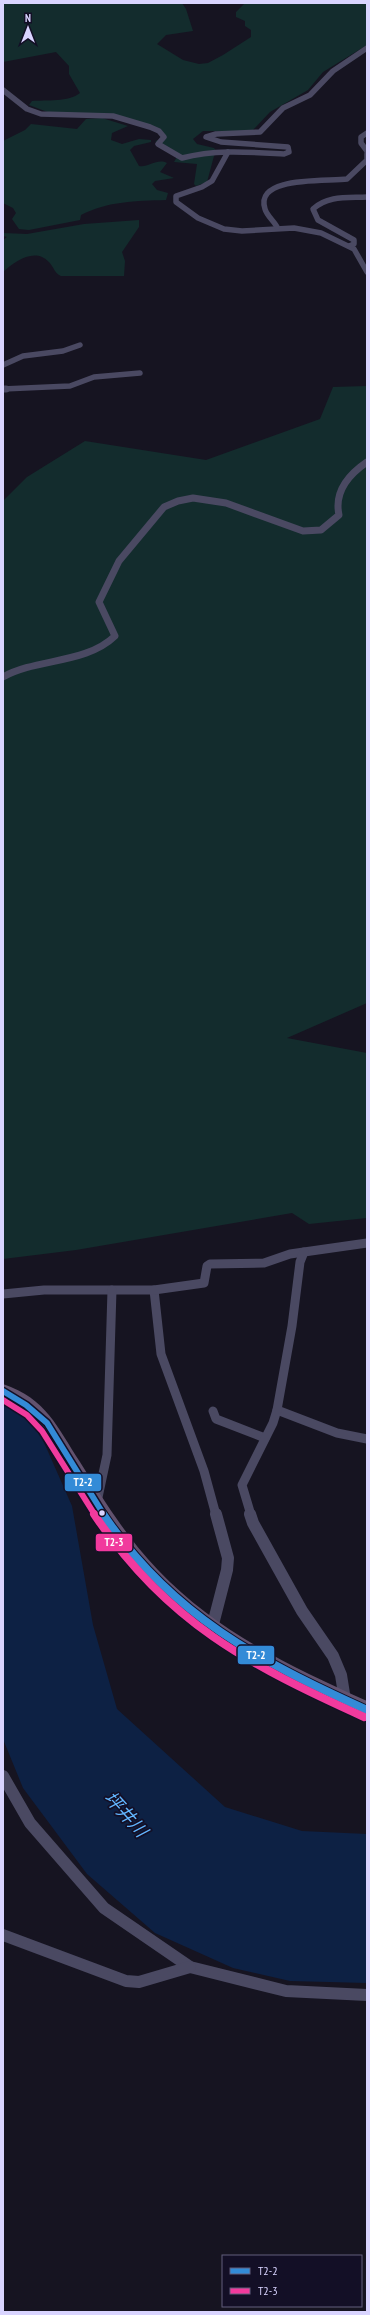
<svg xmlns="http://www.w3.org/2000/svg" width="370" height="2315" font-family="'PT Sans Narrow','Noto Sans JP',sans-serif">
	<rect width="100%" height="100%" fill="#161421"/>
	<g fill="#132c2d">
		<path d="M 3,3 L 182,3 L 186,9 L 193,31 L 166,35 L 157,44 L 183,60 L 199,64 L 208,63 L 223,55 L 251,37 L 251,30 L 245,26 L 245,21 L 236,17 L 236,12 L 245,3 L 367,3 L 367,45 L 323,72 L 308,90 L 270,112 L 252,131 L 203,131 L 193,139 L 197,144 L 214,148 L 217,152 L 214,156 L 207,182 L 196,186 L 194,184 L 197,164 L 174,162 L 178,155 L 155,141 L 163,139 L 164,135 L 106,113 L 50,113 L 29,105 L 32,101 C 46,100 69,102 80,93 L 69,74 L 69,66 L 56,52 L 3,62 Z"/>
		<path d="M 102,118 L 128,126 L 112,133 L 111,140 L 122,144 L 139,139 L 151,140 L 151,142 L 134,146 L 130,150 L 139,166 C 148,168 157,158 167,163 L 160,172 L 174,178 L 155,181 L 152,184 L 157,190 L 168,193 L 166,200 C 136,201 108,201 81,215 L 80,220 L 29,230 L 19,229 L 12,219 L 16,213 L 13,208 L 3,203 L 3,141 L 25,130 L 31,124 L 77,129 L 86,119 Z"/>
		<path d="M 139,220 L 139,227 L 122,252 L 125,261 L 124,276 L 61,276 C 54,273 54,267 49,262 C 35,247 15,261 3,272 L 3,240 L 7,237 L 3,236 L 3,233 L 27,234 L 84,224 Z"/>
		<path d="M 367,386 L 367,1003 L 287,1038 L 367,1053 L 367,1218 L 309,1224 L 292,1213 L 76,1250 L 3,1259 L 3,501 L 27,477 L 85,441 L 206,460 L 320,419 L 333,387 Z"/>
	</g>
	<path fill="#0d2144" d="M 3,1401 L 16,1406 L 42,1438 L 72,1506 L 93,1625 L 117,1709 L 225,1807 L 302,1831 L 367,1834 L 367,1983 L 290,1981 L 233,1968 L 155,1933 L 87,1874 L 23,1788 L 3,1739 Z"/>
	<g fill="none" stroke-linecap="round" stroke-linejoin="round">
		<g stroke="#4a4962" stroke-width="5.5">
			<path d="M 3,90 L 27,109 L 41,114 L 113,116 L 150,127 L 159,131 L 164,137 L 158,144 L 182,158 C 216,149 249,152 284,154 L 289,152 L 288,147 L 221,142 L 206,137 L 216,134 L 260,132 L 283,108 L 310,95 L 333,71 L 367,48"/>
			<path d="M 367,133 L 361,137 L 361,143 L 367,151"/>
			<path d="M 228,152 L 212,181 L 202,187 L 176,196 L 176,202 L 198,218 L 224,229 L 242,231 L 294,228 L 321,233 L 354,249 L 367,272"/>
			<path d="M 277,227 C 274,221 267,216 265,209 C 254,175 329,182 347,179 L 367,160 L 367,154"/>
			<path d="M 349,246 L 354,244 L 354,240 L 318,220 L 313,209 C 328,195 348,198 367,197"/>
			<path d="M 3,365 L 23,356 L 63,351 L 80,345"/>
			<path d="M 3,389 L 70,386 L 94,377 L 140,373"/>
		</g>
		<g stroke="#4a4962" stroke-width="7">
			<path d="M 3,389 L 6,389"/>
			<path d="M 3,677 C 37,658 86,664 115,636 L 99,602 L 119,561 L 164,507 L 178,501 L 193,498 L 226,503 L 303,531 L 321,530 L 339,515 C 334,492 348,475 367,462"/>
		</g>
		<g stroke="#4a4962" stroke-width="9">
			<path d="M 154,1290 L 161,1354 L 204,1471 L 216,1515"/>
			<path d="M 3,1294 L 44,1290 L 154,1290 L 204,1283 L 207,1266 L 210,1264 L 264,1263 L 290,1254 L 367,1243"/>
			<path d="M 277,1410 L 337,1433 L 367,1439"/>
			<path d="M 213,1411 L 216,1419 L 265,1438"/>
			<path d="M 97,1502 L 107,1455 L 112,1290"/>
			<path d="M 251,1515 L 242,1485 L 273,1423 L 277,1410 L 292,1326 L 300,1262 L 304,1252"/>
		</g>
		<g stroke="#4a4962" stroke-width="12">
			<path d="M 250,1514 L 253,1523 L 302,1611 L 333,1656 L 341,1675 L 345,1700"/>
			<path d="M 212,1628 L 227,1570 L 228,1558 L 216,1514"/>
			<path d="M 3,1776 L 30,1823 L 104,1908 L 190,1967 L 286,1991 L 367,1995"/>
			<path d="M 3,1935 L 126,1981 L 139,1982 L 190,1967"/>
		</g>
		<path fill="#62526e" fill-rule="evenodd" d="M 3,1384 C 47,1399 57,1427 80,1462 C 103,1499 127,1538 158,1570 C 216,1631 291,1667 367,1701 L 367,1718 C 279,1685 181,1631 124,1555 C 103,1529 86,1500 68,1472 C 45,1436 42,1421 3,1399 Z"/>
		<g stroke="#130f26" stroke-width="9">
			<path id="bus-1-far1" d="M 3,1391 L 26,1405 L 47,1423 L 104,1515"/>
		</g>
		<g stroke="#130f26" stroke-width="10">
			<path id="bus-1" d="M 103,1514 C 171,1615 259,1661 367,1710"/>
		</g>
		<g stroke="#130f26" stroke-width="9">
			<path id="bus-2-far1" d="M 3,1400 L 27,1415 L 42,1431 L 95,1515"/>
		</g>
		<g stroke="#130f26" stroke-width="10">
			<path id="bus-2" d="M 94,1514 C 166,1622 249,1665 364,1717"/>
		</g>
		<use href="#bus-1-far1" stroke="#338bd7" stroke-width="6"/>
		<use href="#bus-1" stroke="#338bd7" stroke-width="8"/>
		<use href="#bus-2-far1" stroke="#f13a9d" stroke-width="6"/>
		<use href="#bus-2" stroke="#f13a9d" stroke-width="8"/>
	</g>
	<circle fill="#d9d4ff" stroke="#130f26" stroke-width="1.5" cx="102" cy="1513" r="3.5"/>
	<g text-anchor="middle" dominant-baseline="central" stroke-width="3.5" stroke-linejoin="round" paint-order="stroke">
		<g font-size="18" font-style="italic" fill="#62b6ff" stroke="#130f26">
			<text transform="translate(126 1814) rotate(48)">坪井川</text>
		</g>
	</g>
	<g stroke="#130f26" stroke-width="1.5">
		<rect x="64" y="1473" width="38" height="19" rx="4" fill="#338bd7"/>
		<rect x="95" y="1533" width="38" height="19" rx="4" fill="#f13a9d"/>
		<rect x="237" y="1645" width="38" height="20" rx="4" fill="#338bd7"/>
	</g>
	<g font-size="11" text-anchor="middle" font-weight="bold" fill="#fff">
		<text x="83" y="1486">T2-2</text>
		<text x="114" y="1546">T2-3</text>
		<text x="256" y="1659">T2-2</text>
	</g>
	<rect width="370" height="2315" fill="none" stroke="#d9d4ff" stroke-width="8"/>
	<rect x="222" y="2255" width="140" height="52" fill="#130f26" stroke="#625e7d"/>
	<rect x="230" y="2268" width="20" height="6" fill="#338bd7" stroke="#625e7d"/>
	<text x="258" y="2275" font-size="12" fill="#d9d4ff">T2-2</text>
	<rect x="230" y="2288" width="20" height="6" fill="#f13a9d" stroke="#625e7d"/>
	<text x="258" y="2295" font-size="12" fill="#d9d4ff">T2-3</text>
	<g transform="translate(28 28)" stroke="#130f26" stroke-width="3" paint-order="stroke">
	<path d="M0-3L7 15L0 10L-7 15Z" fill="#d9d4ff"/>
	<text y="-6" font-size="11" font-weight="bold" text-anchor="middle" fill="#d9d4ff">N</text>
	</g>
</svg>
